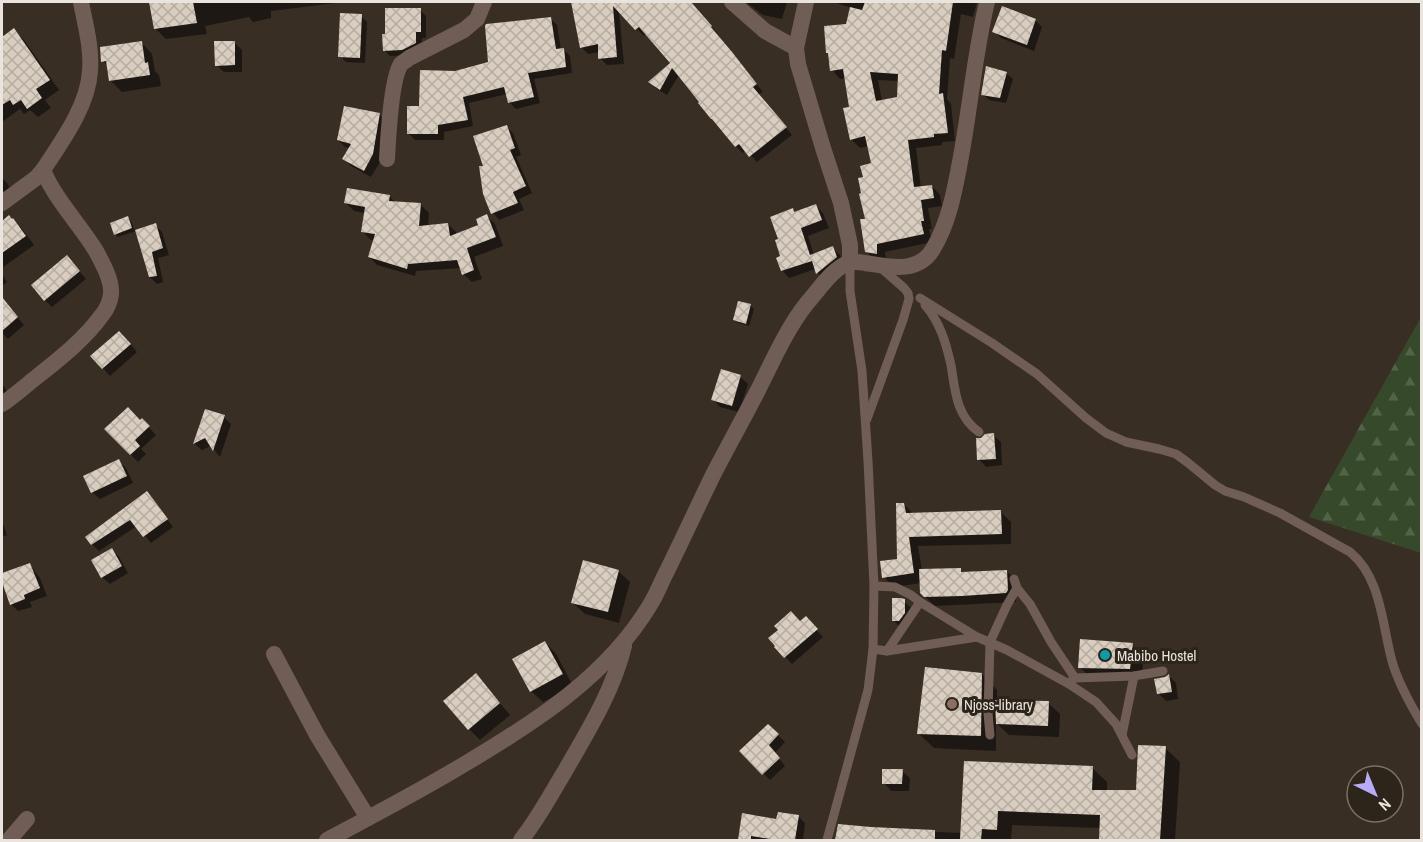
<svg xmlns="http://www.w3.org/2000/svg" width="1423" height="842" font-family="'Archivo Narrow',sans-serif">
	<defs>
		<pattern id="forest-firs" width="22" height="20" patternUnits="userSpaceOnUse" patternTransform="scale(1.5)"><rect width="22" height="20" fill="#36492a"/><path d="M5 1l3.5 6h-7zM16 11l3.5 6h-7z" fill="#536348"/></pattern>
		<pattern id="building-cross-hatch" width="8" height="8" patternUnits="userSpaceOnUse" patternTransform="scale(1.5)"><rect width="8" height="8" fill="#d9cdc0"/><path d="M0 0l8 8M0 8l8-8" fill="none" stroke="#b4aba1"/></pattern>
	</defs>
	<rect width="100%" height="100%" fill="#382e24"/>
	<path fill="url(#forest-firs)" d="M 1421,317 L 1421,553 L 1309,517 Z"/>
	<g fill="#0007" fill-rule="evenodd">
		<path d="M 151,2 L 344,2 L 271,11 L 271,18 L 253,22 L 249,17 L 205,26 L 207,34 L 166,39 L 155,28 Z"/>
		<path d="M 573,2 L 690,2 L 718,34 L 717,34 L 763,92 L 759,94 L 792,135 L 757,162 L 746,150 L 743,153 L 736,146 L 679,75 L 667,95 L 657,89 L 650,82 L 673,63 L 647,33 L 644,36 L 619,11 L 624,64 L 607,65 L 600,58 L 600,52 L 588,54 L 581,47 Z"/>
		<path d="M 725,2 L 787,2 L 782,19 L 763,15 L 747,3 Z"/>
		<path d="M 833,2 L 977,2 L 973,17 L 961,14 L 954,59 L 950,58 L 947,99 L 951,104 L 955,141 L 942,142 L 942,145 L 916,148 L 921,188 L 932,186 L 940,195 L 942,206 L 928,208 L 932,229 L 929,229 L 932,242 L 885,252 L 886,262 L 875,260 L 867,252 L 867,220 L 863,194 L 873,164 L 869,146 L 860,148 L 851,139 L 851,108 L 846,78 L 840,79 L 832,70 L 848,26 L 852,8 ZM 878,80 L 900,81 L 899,98 L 882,101 Z"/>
		<path d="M 420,10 L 426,16 L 426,38 L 422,38 L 421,49 L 409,55 L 390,56 L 384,50 Z"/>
		<path d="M 361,16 L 367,22 L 365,63 L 346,62 L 340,56 Z"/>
		<path d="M 550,18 L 557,25 L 561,50 L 563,49 L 570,56 L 572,73 L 534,79 L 540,103 L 516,109 L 510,103 L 507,94 L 469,103 L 473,126 L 444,132 L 444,140 L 415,140 L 409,134 L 420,108 L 455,73 L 490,64 Z"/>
		<path d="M 1035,20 L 1042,27 L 1034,51 L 1001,38 L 994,31 Z"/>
		<path d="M 14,30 L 24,40 L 59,90 L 45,100 L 51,108 L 38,117 L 30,110 L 24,114 L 20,109 L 2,122 L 2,39 Z"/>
		<path d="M 141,42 L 152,54 L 155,71 L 159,75 L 161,86 L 122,92 L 110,80 L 108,66 L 103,61 Z"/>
		<path d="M 234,42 L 242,50 L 242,72 L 224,72 L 216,65 Z"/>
		<path d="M 1006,73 L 1013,79 L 1006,103 L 989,100 L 983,94 Z"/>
		<path d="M 379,114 L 386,122 L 380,162 L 371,177 L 351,166 L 344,159 L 350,148 L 345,147 L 338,140 Z"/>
		<path d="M 506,126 L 513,133 L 521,155 L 516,157 L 532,193 L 519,199 L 524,210 L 499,220 L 493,213 L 485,167 Z"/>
		<path d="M 2,178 L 7,183 L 14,195 L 2,204 Z"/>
		<path d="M 389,196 L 396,203 L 421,205 L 429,213 L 428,226 L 448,224 L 456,232 L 456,235 L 480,226 L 487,216 L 495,224 L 503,246 L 474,257 L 482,279 L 472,282 L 463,274 L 461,268 L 416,271 L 415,276 L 377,265 L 369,257 L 374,240 L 371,240 L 362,231 L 365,213 L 354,211 L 346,203 Z"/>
		<path d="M 816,206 L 823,213 L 829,228 L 808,236 L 814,255 L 832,248 L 840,255 L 843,265 L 825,280 L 818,273 L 816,269 L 789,278 L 782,270 L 782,257 L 792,210 L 796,214 Z"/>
		<path d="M 9,217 L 22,229 L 34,245 L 2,268 L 2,223 Z"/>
		<path d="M 128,218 L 131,221 L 135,231 L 155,225 L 162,232 L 169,255 L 158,258 L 163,282 L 157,284 L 150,277 L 136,231 L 118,237 L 115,234 Z"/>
		<path d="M 74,265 L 86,279 L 52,307 L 45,300 Z"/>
		<path d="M 2,275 L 7,282 L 2,286 Z"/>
		<path d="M 750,305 L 754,309 L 749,326 L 738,323 L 735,319 Z"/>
		<path d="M 8,306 L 24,325 L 8,339 L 2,333 L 2,312 Z"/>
		<path d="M 127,340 L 137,352 L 110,376 L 92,356 Z"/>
		<path d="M 740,377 L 748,384 L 739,412 L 720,407 L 713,399 Z"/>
		<path d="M 2,384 L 8,393 L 2,398 Z"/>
		<path d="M 206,411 L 224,417 L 231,424 L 220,457 L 211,446 L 202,450 L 195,444 Z"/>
		<path d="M 142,420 L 156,435 L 141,449 L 146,454 L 138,462 L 106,429 L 140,422 Z"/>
		<path d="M 993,435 L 1001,442 L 1002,465 L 986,467 L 979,459 Z"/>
		<path d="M 118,461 L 126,468 L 133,483 L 100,499 L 92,492 Z"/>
		<path d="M 153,500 L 173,527 L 151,543 L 137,526 L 99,551 L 92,544 Z"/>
		<path d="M 904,504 L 913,514 L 1001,512 L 1011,522 L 1011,544 L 918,546 L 922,571 L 960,570 L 964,574 L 1007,571 L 1016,581 L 1016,602 L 935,606 L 921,593 L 921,583 L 894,587 L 884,577 L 898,560 Z"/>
		<path d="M 2,521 L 7,535 L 2,537 Z"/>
		<path d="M 112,550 L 119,557 L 128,573 L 110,584 L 102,577 Z"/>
		<path d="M 30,565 L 40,578 L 47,596 L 30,602 L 32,607 L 18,611 L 11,604 L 2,575 Z"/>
		<path d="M 618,571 L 630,582 L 619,623 L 585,614 L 573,603 Z"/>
		<path d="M 904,601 L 911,608 L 901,628 L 894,621 Z"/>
		<path d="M 800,623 L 812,625 L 823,637 L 792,664 L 776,647 L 780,630 Z"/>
		<path d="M 545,642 L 556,654 L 573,686 L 543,702 L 531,691 Z"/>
		<path d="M 1132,645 L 1144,656 L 1141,680 L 1091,679 L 1080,667 Z"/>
		<path d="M 982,674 L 997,690 L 997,701 L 1048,703 L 1060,714 L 1059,737 L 1009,735 L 996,723 L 996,751 L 934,748 L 918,733 Z"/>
		<path d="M 476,675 L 510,715 L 480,740 L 469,729 Z"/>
		<path d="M 1169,676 L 1176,683 L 1178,699 L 1166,701 L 1158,693 Z"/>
		<path d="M 768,726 L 785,742 L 775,753 L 785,766 L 770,780 L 741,751 Z"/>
		<path d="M 1165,748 L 1180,762 L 1175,840 L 1100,840 L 1101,828 L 1012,825 L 1011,840 L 837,840 L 839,826 L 871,829 L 962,833 L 965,762 L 1092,768 L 1107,782 L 1107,791 L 1137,792 Z"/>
		<path d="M 902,771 L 910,778 L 909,791 L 891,791 L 884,783 Z"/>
		<path d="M 744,815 L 778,821 L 798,816 L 805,823 L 803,840 L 740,840 Z"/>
	</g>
	<g fill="url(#building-cross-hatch)" fill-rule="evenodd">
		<path d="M 149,2 L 193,2 L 197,23 L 154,29 Z"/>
		<path d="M 571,2 L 691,2 L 712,26 L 711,27 L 732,52 L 757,84 L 753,87 L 787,127 L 749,157 L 739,144 L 735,147 L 712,119 L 711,119 L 698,103 L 699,102 L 672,68 L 660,90 L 648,82 L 670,63 L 639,27 L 635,30 L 613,6 L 617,57 L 598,59 L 598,44 L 580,48 Z"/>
		<path d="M 865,2 L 953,2 L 946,51 L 942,50 L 939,94 L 943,93 L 948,133 L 934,134 L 934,137 L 908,140 L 914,187 L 932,185 L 934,198 L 921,200 L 924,221 L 921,221 L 924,234 L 877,244 L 877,254 L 865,252 L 860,219 L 865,219 L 859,194 L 861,193 L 858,178 L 863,177 L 860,166 L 871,163 L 865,136 L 850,140 L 843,108 L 849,107 L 843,69 L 830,71 L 828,53 L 826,53 L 824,26 L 846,24 L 850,7 L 862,10 ZM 870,72 L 898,74 L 897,97 L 876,101 Z"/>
		<path d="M 1002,6 L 1036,19 L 1027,45 L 992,32 Z"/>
		<path d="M 385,8 L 421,8 L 421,32 L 416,32 L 416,43 L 402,50 L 383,51 L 382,34 L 385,34 Z"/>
		<path d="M 340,13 L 362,14 L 360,58 L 338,57 Z"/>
		<path d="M 551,17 L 556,49 L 564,48 L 566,67 L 528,73 L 534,97 L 508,103 L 504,87 L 463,97 L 468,120 L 438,125 L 438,134 L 407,134 L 407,106 L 419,106 L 420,70 L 455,71 L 488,62 L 485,26 L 486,24 Z"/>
		<path d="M 14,28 L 50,80 L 36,89 L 42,98 L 27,109 L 21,100 L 13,105 L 10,100 L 2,105 L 2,37 Z"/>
		<path d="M 142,41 L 145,63 L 148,62 L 150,75 L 109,81 L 106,61 L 101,62 L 100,47 Z"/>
		<path d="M 214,41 L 235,41 L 235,65 L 215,66 Z"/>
		<path d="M 986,66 L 1007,72 L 1000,98 L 981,95 Z"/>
		<path d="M 344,106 L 380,113 L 373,154 L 364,171 L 342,159 L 351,144 L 337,140 Z"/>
		<path d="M 507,125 L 515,148 L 510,150 L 526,186 L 513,192 L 518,203 L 491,214 L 483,194 L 479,166 L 483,166 L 473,136 Z"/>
		<path d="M 347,188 L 390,195 L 389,201 L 421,203 L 419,226 L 448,223 L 450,236 L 478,225 L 476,219 L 487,214 L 496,237 L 467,248 L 474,270 L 462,275 L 457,260 L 408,264 L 407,269 L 368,257 L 375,234 L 361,232 L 365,207 L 344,203 Z"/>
		<path d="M 816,204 L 822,220 L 801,228 L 810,255 L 833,246 L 837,257 L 816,274 L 812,261 L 781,271 L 776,258 L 780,256 L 775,240 L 778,239 L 770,217 L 793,208 L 794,212 Z"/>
		<path d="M 9,215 L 12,219 L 13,218 L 26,236 L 2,253 L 2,221 Z"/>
		<path d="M 128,216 L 132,228 L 114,235 L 110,223 Z"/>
		<path d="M 156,223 L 163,248 L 152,252 L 157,276 L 149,277 L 135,230 Z"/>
		<path d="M 67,255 L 80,271 L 44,301 L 31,285 Z"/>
		<path d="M 2,297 L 18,317 L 2,331 Z"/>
		<path d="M 738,301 L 751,304 L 746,324 L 733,320 Z"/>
		<path d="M 119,331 L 131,344 L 102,369 L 90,356 Z"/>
		<path d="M 721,369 L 741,375 L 732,406 L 711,400 Z"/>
		<path d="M 128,407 L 140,420 L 142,418 L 150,426 L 135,440 L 140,446 L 130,455 L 104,429 Z"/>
		<path d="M 205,409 L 225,415 L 213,451 L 205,438 L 193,444 Z"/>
		<path d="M 994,433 L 996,459 L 977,460 L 976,438 L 981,438 L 985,434 Z"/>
		<path d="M 119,459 L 127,476 L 91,493 L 83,476 Z"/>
		<path d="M 147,491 L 168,519 L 143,537 L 130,520 L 91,545 L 85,537 Z"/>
		<path d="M 896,503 L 904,503 L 906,513 L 1001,510 L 1002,534 L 909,537 L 914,573 L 882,578 L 880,561 L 897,559 Z"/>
		<path d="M 112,548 L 122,566 L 101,578 L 91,560 Z"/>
		<path d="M 583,560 L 619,570 L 608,612 L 571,603 Z"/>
		<path d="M 30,563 L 40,588 L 24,595 L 25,599 L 10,605 L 2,582 L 2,573 Z"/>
		<path d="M 961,568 L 961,572 L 1007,570 L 1008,590 L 1006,593 L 962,596 L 924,597 L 920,593 L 919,569 Z"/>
		<path d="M 892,598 L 901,598 L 905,599 L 905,613 L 899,621 L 892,621 Z"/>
		<path d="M 791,611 L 800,621 L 806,616 L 818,629 L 784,658 L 774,647 L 775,646 L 768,638 L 778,630 L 774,626 Z"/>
		<path d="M 1080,639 L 1133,643 L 1130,669 L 1078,668 Z"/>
		<path d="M 545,641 L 563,674 L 530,692 L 512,659 Z"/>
		<path d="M 925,667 L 982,673 L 981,736 L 917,734 Z"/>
		<path d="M 476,673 L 500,703 L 468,730 L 443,701 Z"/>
		<path d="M 1169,674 L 1172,692 L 1157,694 L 1154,679 L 1165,677 Z"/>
		<path d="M 995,700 L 1049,701 L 1048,726 L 996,724 Z"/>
		<path d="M 768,724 L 779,734 L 769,745 L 780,758 L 762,775 L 739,751 Z"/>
		<path d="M 1138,745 L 1166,746 L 1160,840 L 1099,840 L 1100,815 L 998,811 L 997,830 L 982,829 L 981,840 L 960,840 L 964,761 L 1093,766 L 1092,790 L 1136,790 Z"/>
		<path d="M 882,769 L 903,769 L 902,784 L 882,784 Z"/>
		<path d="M 778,812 L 799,815 L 795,840 L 777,840 L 751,836 L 751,840 L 738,840 L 742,813 L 776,819 Z"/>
		<path d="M 838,824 L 871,827 L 935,830 L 935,840 L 835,840 Z"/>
	</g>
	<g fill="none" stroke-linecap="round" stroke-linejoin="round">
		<g stroke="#705d55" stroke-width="9">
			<path d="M 920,298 L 992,343 L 1037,374 L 1086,418 L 1106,433 L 1126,442 L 1159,449 L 1176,454 L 1187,462 L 1215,485 L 1225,491 L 1244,497 L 1280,513 L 1350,552 C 1381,577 1382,624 1392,661 C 1398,683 1410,704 1422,724"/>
			<path d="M 925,305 C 940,322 946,343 951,365 C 955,390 956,416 979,432"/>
			<path d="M 867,419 L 903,320 L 909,299 L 908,293 L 904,288 L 880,267"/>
			<path d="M 1014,579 L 1017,588 L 1030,604 L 1051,642 L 1075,678"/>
			<path d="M 874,586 L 895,587 L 911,595 L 920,602 L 977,637 L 1007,650 L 1069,684 L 1096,702 L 1116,724 L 1132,755"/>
			<path d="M 873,649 L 887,651 L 977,637"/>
			<path d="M 887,651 L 920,602"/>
			<path d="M 1070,682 L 1075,678 L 1134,676 L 1163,671"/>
			<path d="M 990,735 L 988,713 L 990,642 L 1007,605 L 1017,588"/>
			<path d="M 1122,735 L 1134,676"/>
			<path d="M 827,840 L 868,690 L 873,649 L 874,586 L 868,461 L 862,371 L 850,291 L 850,262"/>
		</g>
		<g stroke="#705d55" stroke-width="16">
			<path d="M 732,2 L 765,31 L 796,48"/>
			<path d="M 806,2 L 796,48 L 798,64 L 823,148 L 841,203 L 850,245 L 850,262"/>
			<path d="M 387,159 C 388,140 391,78 401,64 C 403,62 407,60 409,58 L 464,30 L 477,19 L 484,2"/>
			<path d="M 2,203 L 36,178 L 43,170 C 62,141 88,106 90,71 C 92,47 85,24 81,2"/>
			<path d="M 2,404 C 13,397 24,387 34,379 C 58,360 84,340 102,315 C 107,309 110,302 111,294 C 112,280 103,264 96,251 C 79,223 56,201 43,170"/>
			<path d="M 274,654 L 317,735 L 368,818"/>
			<path d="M 9,840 L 27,819"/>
			<path d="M 327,840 C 374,815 422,790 468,762 C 537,721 608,675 650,605 C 655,597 659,588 663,579 C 680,545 696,510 713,475 C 727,448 742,421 756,394 C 772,363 785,331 807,303 C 818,291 832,269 848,263 C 854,261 860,262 865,263 C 890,267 918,274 933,249 C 948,224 954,194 959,167 C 970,112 974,56 987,2"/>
			<path d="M 521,840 C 538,819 551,794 565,771 C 588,731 613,691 624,646"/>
		</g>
	</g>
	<circle fill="#0f9aa8" stroke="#2d241a" stroke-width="2" cx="1105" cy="655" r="6"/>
	<circle fill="#8d6e63" stroke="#2d241a" stroke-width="2" cx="952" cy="704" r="6"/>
	<g text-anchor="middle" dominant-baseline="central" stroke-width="6" stroke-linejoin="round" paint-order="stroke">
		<g font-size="15" fill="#eae4de" stroke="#2d241a" text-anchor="start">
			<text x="1117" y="655">Mabibo Hostel</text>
			<text x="964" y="704">Njoss-library</text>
		</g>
	</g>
	<rect width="1423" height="842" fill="none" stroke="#eae4de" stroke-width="6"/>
	<g transform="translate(1375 794) rotate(137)"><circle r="28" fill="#2d241a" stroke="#797168" stroke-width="1.5"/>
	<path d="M0-4.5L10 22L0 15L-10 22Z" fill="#b8abf7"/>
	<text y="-9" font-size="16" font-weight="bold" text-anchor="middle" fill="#eae4de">N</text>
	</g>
</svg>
